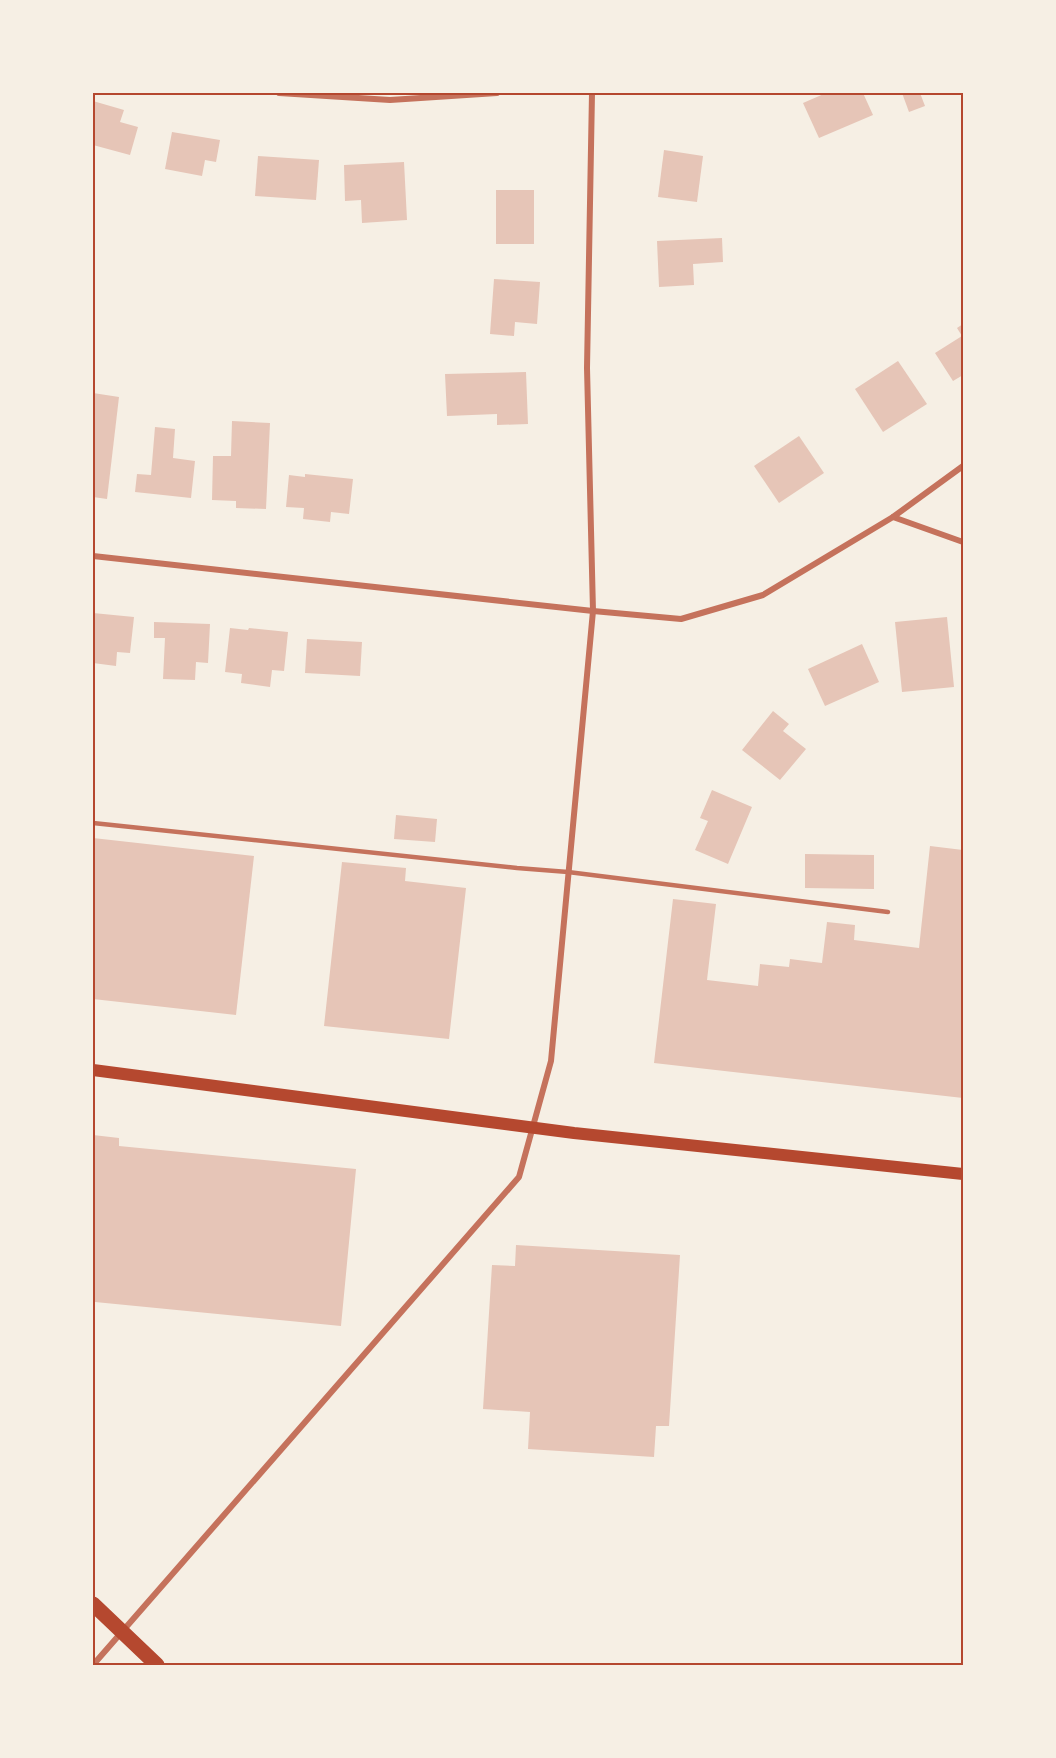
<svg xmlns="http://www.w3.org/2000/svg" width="1056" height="1758" font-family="Lato,sans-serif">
	<rect width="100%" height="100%" fill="#f6efe4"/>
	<g fill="#e6c5b7">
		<path d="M 826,93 L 863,93 L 873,115 L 819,138 L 803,103 Z"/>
		<path d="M 902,93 L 920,93 L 925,106 L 909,112 Z"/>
		<path d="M 93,101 L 124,110 L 120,122 L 138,127 L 130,155 L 93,145 Z"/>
		<path d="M 172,132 L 220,140 L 216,162 L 205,160 L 202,176 L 165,169 Z"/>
		<path d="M 664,150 L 703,156 L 697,202 L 658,197 Z"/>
		<path d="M 258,156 L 319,160 L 316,200 L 255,196 Z"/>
		<path d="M 404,162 L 407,220 L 362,223 L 361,200 L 345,201 L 344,165 Z"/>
		<rect x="496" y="190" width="38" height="54"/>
		<path d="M 722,238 L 723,262 L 693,264 L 694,285 L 659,287 L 657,241 Z"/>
		<path d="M 494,279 L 540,282 L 537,324 L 515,322 L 514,336 L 490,334 Z"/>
		<path d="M 963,324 L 963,375 L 953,381 L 935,353 L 962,336 L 957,328 Z"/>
		<path d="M 898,361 L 927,404 L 883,432 L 855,389 Z"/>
		<path d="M 526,372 L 528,424 L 497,425 L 497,414 L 447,416 L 445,374 Z"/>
		<path d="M 93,393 L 119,397 L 107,499 L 93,497 Z"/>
		<path d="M 232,421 L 270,423 L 266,509 L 236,508 L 236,501 L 212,500 L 213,456 L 231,456 Z"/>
		<path d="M 155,427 L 175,429 L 173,458 L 195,461 L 191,498 L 135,492 L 137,474 L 151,475 Z"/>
		<path d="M 799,436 L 824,473 L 779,503 L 754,466 Z"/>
		<path d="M 305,474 L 353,479 L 349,514 L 331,512 L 330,522 L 303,519 L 304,508 L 286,507 L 289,475 L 305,477 Z"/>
		<path d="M 93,613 L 134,617 L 130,653 L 117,652 L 116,666 L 93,663 Z"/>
		<path d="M 947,617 L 954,687 L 902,692 L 895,622 Z"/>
		<path d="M 154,622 L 210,624 L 208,663 L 196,662 L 195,680 L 163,679 L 165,638 L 154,638 Z"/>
		<path d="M 230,628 L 248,630 L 249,628 L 288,632 L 284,671 L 272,670 L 270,687 L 241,683 L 242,674 L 225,672 Z"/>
		<path d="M 307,639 L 362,642 L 360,676 L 305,673 Z"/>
		<path d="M 862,644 L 879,682 L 825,706 L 808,669 Z"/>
		<path d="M 773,711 L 789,724 L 783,731 L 806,749 L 780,780 L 742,750 Z"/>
		<path d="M 712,790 L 752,807 L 728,864 L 695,850 L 708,821 L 700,818 Z"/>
		<path d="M 396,815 L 437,819 L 435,842 L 394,839 Z"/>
		<path d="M 93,838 L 254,856 L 236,1015 L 93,999 Z"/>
		<path d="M 930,846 L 963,850 L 963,1098 L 654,1063 L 673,899 L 716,904 L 707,980 L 758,986 L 760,964 L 789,967 L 790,959 L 822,963 L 827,922 L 855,925 L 854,940 L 919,948 Z"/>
		<path d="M 805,854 L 874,855 L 874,889 L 805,888 Z"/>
		<path d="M 342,862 L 406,868 L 405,881 L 466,888 L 449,1039 L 324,1026 Z"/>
		<path d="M 93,1135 L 119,1138 L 119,1146 L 356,1169 L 341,1326 L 95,1302 L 93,1308 Z"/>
		<path d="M 516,1245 L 680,1255 L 669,1426 L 656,1426 L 654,1457 L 528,1449 L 530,1412 L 483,1409 L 492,1265 L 515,1266 Z"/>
	</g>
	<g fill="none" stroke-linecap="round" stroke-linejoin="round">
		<path stroke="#c5725c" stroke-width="4.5" d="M 93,823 L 517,868 L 568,872 L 888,912"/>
		<g stroke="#c5725c" stroke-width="6">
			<path d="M 279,93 L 390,100 L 497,93"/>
			<path d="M 893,517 L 963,542"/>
			<path d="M 93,556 L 593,611 L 681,619 L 763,595 L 893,517 L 963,466"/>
			<path d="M 93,1665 L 519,1177 L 551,1061 L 593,611 L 587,368 L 592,93"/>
		</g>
		<path stroke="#b5482f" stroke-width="12" d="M 93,1070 L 574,1133 L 963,1174"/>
		<path stroke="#b5482f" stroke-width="15" d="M 93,1604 L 157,1665"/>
	</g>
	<rect width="1056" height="1758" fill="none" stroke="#f6efe4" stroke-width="189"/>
	<rect x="94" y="94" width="868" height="1570" fill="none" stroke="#b5482f" stroke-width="2"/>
</svg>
